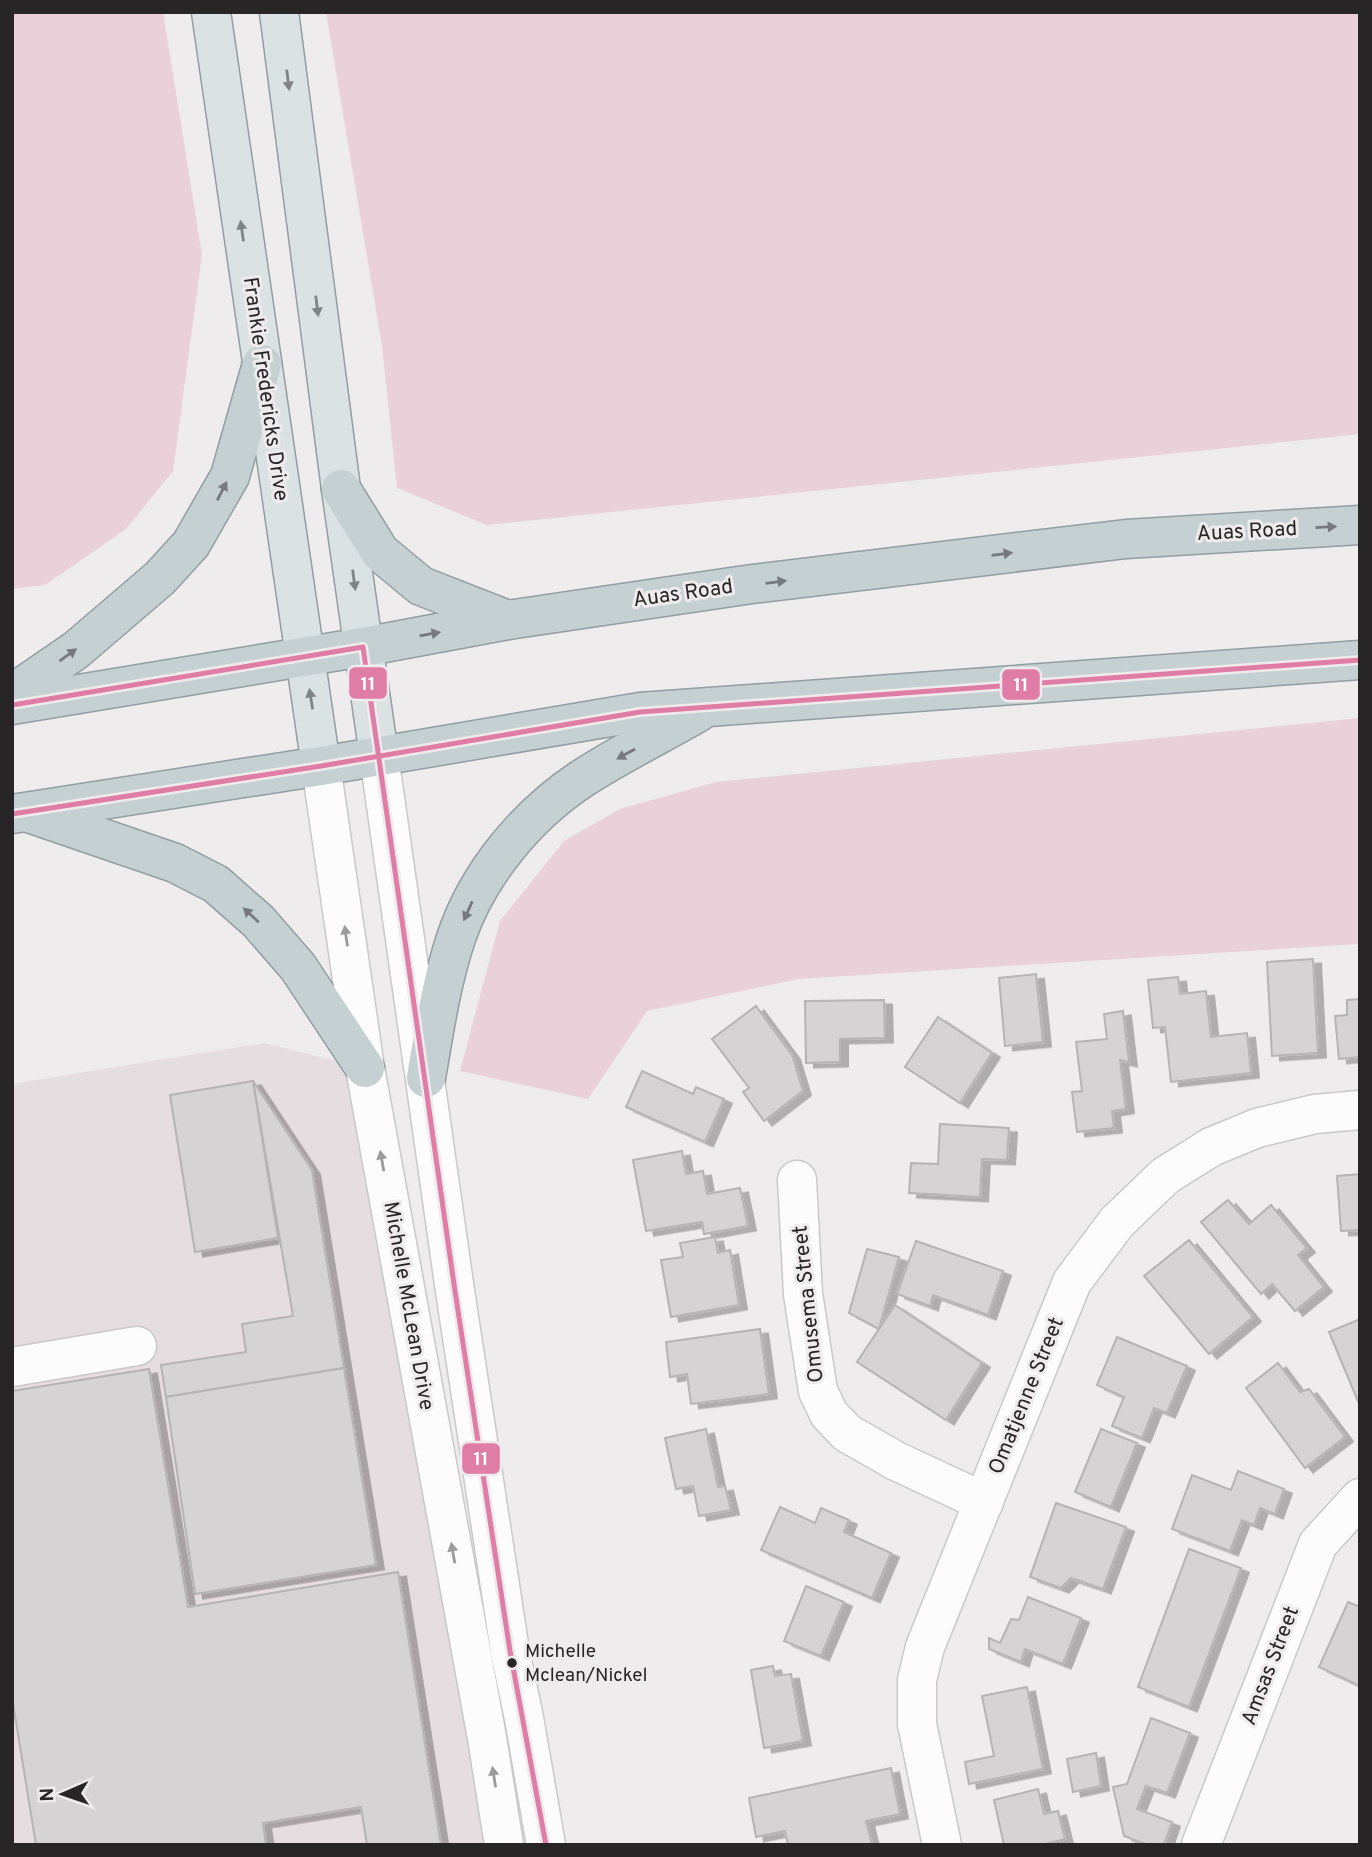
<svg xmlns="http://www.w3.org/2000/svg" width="1372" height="1857" font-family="Overpass,sans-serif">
	<defs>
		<filter id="shadow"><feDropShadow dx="8" dy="4.5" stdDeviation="0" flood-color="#0004"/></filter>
	</defs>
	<rect width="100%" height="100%" fill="#eeeced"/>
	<path fill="#e5dde0" d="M 264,1043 L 365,1068 L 503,1845 L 12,1845 L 12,1084 Z"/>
	<g fill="#ead0d9">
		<path d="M 12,12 L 163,12 L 202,255 L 173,471 L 126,529 L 45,585 L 12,589 Z"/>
		<path d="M 326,12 L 1360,12 L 1360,434 L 487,525 L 397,488 L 382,346 Z"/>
		<path d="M 1360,718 L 1360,944 L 798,979 L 647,1011 L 588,1099 L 460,1071 L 500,921 L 564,841 L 620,809 L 716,782 Z"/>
	</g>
	<g fill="#d5d3d4" stroke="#b5b3b4" stroke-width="2" filter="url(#shadow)">
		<path d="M 1313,959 L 1318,1053 L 1272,1056 L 1267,962 Z"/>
		<path d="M 1036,974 L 1043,1042 L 1005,1046 L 999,978 Z"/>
		<path d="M 1178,977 L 1180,994 L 1206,991 L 1211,1037 L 1247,1033 L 1251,1073 L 1171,1082 L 1165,1027 L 1153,1028 L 1148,980 Z"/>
		<path d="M 1360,999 L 1360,1057 L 1339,1059 L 1335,1016 L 1347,1015 L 1347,1000 Z"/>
		<path d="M 884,1000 L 885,1038 L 840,1039 L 840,1062 L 806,1063 L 805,1001 Z"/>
		<path d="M 756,1006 L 792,1055 L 803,1091 L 764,1121 L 743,1092 L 749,1088 L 712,1039 Z"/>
		<path d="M 1123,1011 L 1129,1062 L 1120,1060 L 1126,1109 L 1112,1111 L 1114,1128 L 1077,1132 L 1072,1092 L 1082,1091 L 1076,1042 L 1107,1039 L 1104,1014 Z"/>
		<path d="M 938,1017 L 992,1053 L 960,1103 L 905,1067 Z"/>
		<path d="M 642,1071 L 693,1094 L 696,1087 L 724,1099 L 705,1142 L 626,1107 Z"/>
		<path d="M 253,1081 L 312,1170 L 344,1368 L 166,1397 L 161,1365 L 246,1352 L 242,1324 L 293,1316 Z"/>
		<path d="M 253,1081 L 278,1238 L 195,1252 L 170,1095 Z"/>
		<path d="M 940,1124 L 1009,1128 L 1007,1160 L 982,1159 L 980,1197 L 909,1193 L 911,1163 L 938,1164 Z"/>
		<path d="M 682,1151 L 686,1174 L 703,1171 L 707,1194 L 740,1188 L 748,1226 L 704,1234 L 702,1222 L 646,1231 L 633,1160 Z"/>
		<path d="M 1360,1174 L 1360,1233 L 1360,1230 L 1341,1231 L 1337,1176 Z"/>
		<path d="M 1228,1200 L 1249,1224 L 1271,1205 L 1307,1248 L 1298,1255 L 1324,1287 L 1295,1311 L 1272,1284 L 1261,1294 L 1201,1222 Z"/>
		<path d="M 715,1237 L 718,1253 L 730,1250 L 739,1305 L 671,1317 L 661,1260 L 683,1257 L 680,1243 Z"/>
		<path d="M 1189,1240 L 1253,1317 L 1209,1354 L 1144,1276 Z"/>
		<path d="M 916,1241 L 1003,1271 L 988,1315 L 933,1295 L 930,1306 L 897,1294 Z"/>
		<path d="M 867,1249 L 899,1257 L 879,1329 L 849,1313 Z"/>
		<path d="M 895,1305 L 982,1363 L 946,1420 L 857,1362 Z"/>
		<path d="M 1360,1319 L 1360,1406 L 1329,1332 Z"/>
		<path d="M 760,1329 L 769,1394 L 691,1404 L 687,1374 L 670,1377 L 666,1342 Z"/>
		<path d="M 1117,1337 L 1187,1366 L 1167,1413 L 1154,1408 L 1142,1438 L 1112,1426 L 1124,1397 L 1097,1385 Z"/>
		<path d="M 1278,1363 L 1300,1392 L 1309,1389 L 1345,1437 L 1305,1468 L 1246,1388 Z"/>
		<path d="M 344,1368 L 376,1565 L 195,1594 L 166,1397 Z"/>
		<path d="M 149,1369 L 188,1607 L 398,1572 L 441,1845 L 367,1845 L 361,1807 L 263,1823 L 266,1845 L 36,1845 L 12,1697 L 12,1391 Z"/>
		<path d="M 706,1429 L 718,1487 L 725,1486 L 731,1510 L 699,1516 L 693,1486 L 676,1489 L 665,1438 Z"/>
		<path d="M 1101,1429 L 1137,1443 L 1111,1507 L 1075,1492 Z"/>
		<path d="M 1238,1471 L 1284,1489 L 1275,1514 L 1260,1508 L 1254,1525 L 1242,1520 L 1230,1551 L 1172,1529 L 1192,1475 L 1231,1490 Z"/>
		<path d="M 1056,1503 L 1126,1527 L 1103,1589 L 1071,1578 L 1061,1588 L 1030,1577 Z"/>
		<path d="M 780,1507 L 815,1523 L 821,1508 L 849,1520 L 844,1532 L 891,1553 L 872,1598 L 761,1550 Z"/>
		<path d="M 1189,1549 L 1241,1568 L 1189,1707 L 1138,1687 Z"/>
		<path d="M 806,1586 L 844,1602 L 821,1656 L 784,1641 Z"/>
		<path d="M 1028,1597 L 1081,1618 L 1063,1664 L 1025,1649 L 1021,1662 L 989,1649 L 989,1638 L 1000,1643 L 1011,1619 L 1019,1620 Z"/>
		<path d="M 1348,1602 L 1360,1607 L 1360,1686 L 1319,1667 Z"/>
		<path d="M 773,1666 L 775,1676 L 791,1674 L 803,1741 L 764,1748 L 751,1670 Z"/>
		<path d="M 1027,1687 L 1043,1769 L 969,1784 L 965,1762 L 994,1756 L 982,1696 Z"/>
		<path d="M 1151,1718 L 1190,1733 L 1167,1793 L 1146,1786 L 1137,1809 L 1172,1822 L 1164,1845 L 1148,1845 L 1124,1836 L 1113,1787 L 1127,1784 Z"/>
		<path d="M 1096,1753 L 1101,1786 L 1073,1792 L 1067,1759 Z"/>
		<path d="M 891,1768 L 900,1814 L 866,1821 L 872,1845 L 788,1845 L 785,1831 L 756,1837 L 749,1798 Z"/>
		<path d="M 1038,1789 L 1044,1814 L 1058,1811 L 1065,1839 L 1041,1845 L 1004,1845 L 994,1800 Z"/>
	</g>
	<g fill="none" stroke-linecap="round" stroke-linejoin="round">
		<g stroke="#cac8c9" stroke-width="41">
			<g id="minor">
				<path d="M 379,756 L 455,1291 L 510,1651 L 524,1718 L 546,1845"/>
				<path d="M 321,766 L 365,1068 L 487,1738 L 504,1845"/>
				<path d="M 797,1180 L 803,1294 L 818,1391 L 829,1414 L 847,1433 L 896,1461 L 984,1502"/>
				<path d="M 12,1367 L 137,1346"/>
				<path d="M 942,1845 L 917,1724 L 917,1680 L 925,1647 L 1072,1282 L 1117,1222 L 1165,1176 L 1211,1147 L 1257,1128 L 1315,1114 L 1360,1110"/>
				<path d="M 1201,1845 L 1318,1544 L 1360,1498"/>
			</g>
		</g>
		<g stroke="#929ea1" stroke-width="41">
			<g id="major">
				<path d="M 211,12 L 321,766"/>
				<path d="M 279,12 L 341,489 L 379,756"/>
			</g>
		</g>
		<g stroke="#929ea1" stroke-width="41">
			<g id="highway">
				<path d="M 341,489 L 380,552 L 421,586 L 508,620"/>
				<path d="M 12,694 L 76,650 L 160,578 L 191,544 L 230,476 L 262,364"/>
				<path d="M 12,705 L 363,647 L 508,620 L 752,584 L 1126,539 L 1360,525"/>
				<path d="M 29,813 L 175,863 L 216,884 L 258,921 L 298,967 L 365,1068"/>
				<path d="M 12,814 L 321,766 L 640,712 L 1360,660"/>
				<path d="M 426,1078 C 434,1031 441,983 456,938 C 478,873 527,815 583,778 C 620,754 661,734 699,712"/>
			</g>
		</g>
		<use href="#minor" stroke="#fcfcfc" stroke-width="38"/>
		<use href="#major" stroke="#dae2e3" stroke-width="38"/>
		<use href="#highway" stroke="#c4d0d2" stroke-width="38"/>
		<g stroke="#efebec" stroke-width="10">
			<g id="bus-1">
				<path d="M 12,705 L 363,647 L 455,1291 L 510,1651 L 546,1845"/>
				<path d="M 12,814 L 321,766 L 640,712 L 1360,660"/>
			</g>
		</g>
		<use href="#bus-1" stroke="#df7da7" stroke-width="5"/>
	</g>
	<defs><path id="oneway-solid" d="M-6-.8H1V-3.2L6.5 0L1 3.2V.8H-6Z" transform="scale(1.75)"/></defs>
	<g fill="#808484">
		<use href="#oneway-solid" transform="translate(288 80) rotate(83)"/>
		<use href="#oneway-solid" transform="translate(242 231) rotate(-98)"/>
		<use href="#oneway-solid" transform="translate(317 306) rotate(83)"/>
		<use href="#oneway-solid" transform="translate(354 580) rotate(82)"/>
		<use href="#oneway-solid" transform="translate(311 699) rotate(-99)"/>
	</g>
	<g fill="#767a7c">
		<use href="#oneway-solid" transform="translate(222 491) rotate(-63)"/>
		<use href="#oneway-solid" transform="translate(1326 527) rotate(-3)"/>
		<use href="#oneway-solid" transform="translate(1002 554) rotate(-7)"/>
		<use href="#oneway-solid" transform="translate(776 582) rotate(-7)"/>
		<use href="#oneway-solid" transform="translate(430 634) rotate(-10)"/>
		<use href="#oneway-solid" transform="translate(68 655) rotate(-36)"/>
		<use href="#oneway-solid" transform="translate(626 754) rotate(151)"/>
		<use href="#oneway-solid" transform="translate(468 911) rotate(114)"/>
		<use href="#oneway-solid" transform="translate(251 915) rotate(-137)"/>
	</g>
	<g fill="#9c9b9c">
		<use href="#oneway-solid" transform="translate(346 936) rotate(-98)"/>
		<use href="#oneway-solid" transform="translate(382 1161) rotate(-100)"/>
		<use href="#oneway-solid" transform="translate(453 1553) rotate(-100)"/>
		<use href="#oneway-solid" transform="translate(494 1777) rotate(-99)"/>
	</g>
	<circle fill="#272526" stroke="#efebec" stroke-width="2.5" cx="512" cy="1663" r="6"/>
	<g text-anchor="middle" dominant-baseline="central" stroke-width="6" stroke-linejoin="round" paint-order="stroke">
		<g font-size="19" fill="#272526" stroke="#efebec" text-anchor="start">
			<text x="525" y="1652">Michelle<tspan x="525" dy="24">Mclean/Nickel</tspan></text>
		</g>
		<g font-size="21" fill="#272526" stroke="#efebec">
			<text transform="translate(265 389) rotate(82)">Frankie Fredericks Drive</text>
			<text transform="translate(1247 532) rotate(-3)">Auas Road</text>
			<text transform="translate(683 594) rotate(-8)">Auas Road</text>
			<text transform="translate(809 1304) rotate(-96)">Omusema Street</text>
			<text transform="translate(408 1306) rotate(80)">Michelle McLean Drive</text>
			<text transform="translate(1027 1396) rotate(-68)">Omatjenne Street</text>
			<text transform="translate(1271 1666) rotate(-69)">Amsas Street</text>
		</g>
	</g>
	<g stroke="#efebec" stroke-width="2.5">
		<rect x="348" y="666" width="40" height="34" rx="7" fill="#df7da7"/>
		<rect x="1001" y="668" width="40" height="33" rx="7" fill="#df7da7"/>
		<rect x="461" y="1442" width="40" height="33" rx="7" fill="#df7da7"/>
	</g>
	<g font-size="19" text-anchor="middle" font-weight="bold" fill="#fff">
		<text x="368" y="690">11</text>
		<text x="1021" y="691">11</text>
		<text x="481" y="1465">11</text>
	</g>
	<rect width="1372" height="1857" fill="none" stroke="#272526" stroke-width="28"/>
	<g transform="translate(63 1794) rotate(268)" stroke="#efebec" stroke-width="5" paint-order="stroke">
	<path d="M0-5L12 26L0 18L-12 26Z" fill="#272526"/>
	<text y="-10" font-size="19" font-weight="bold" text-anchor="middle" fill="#272526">N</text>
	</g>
</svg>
